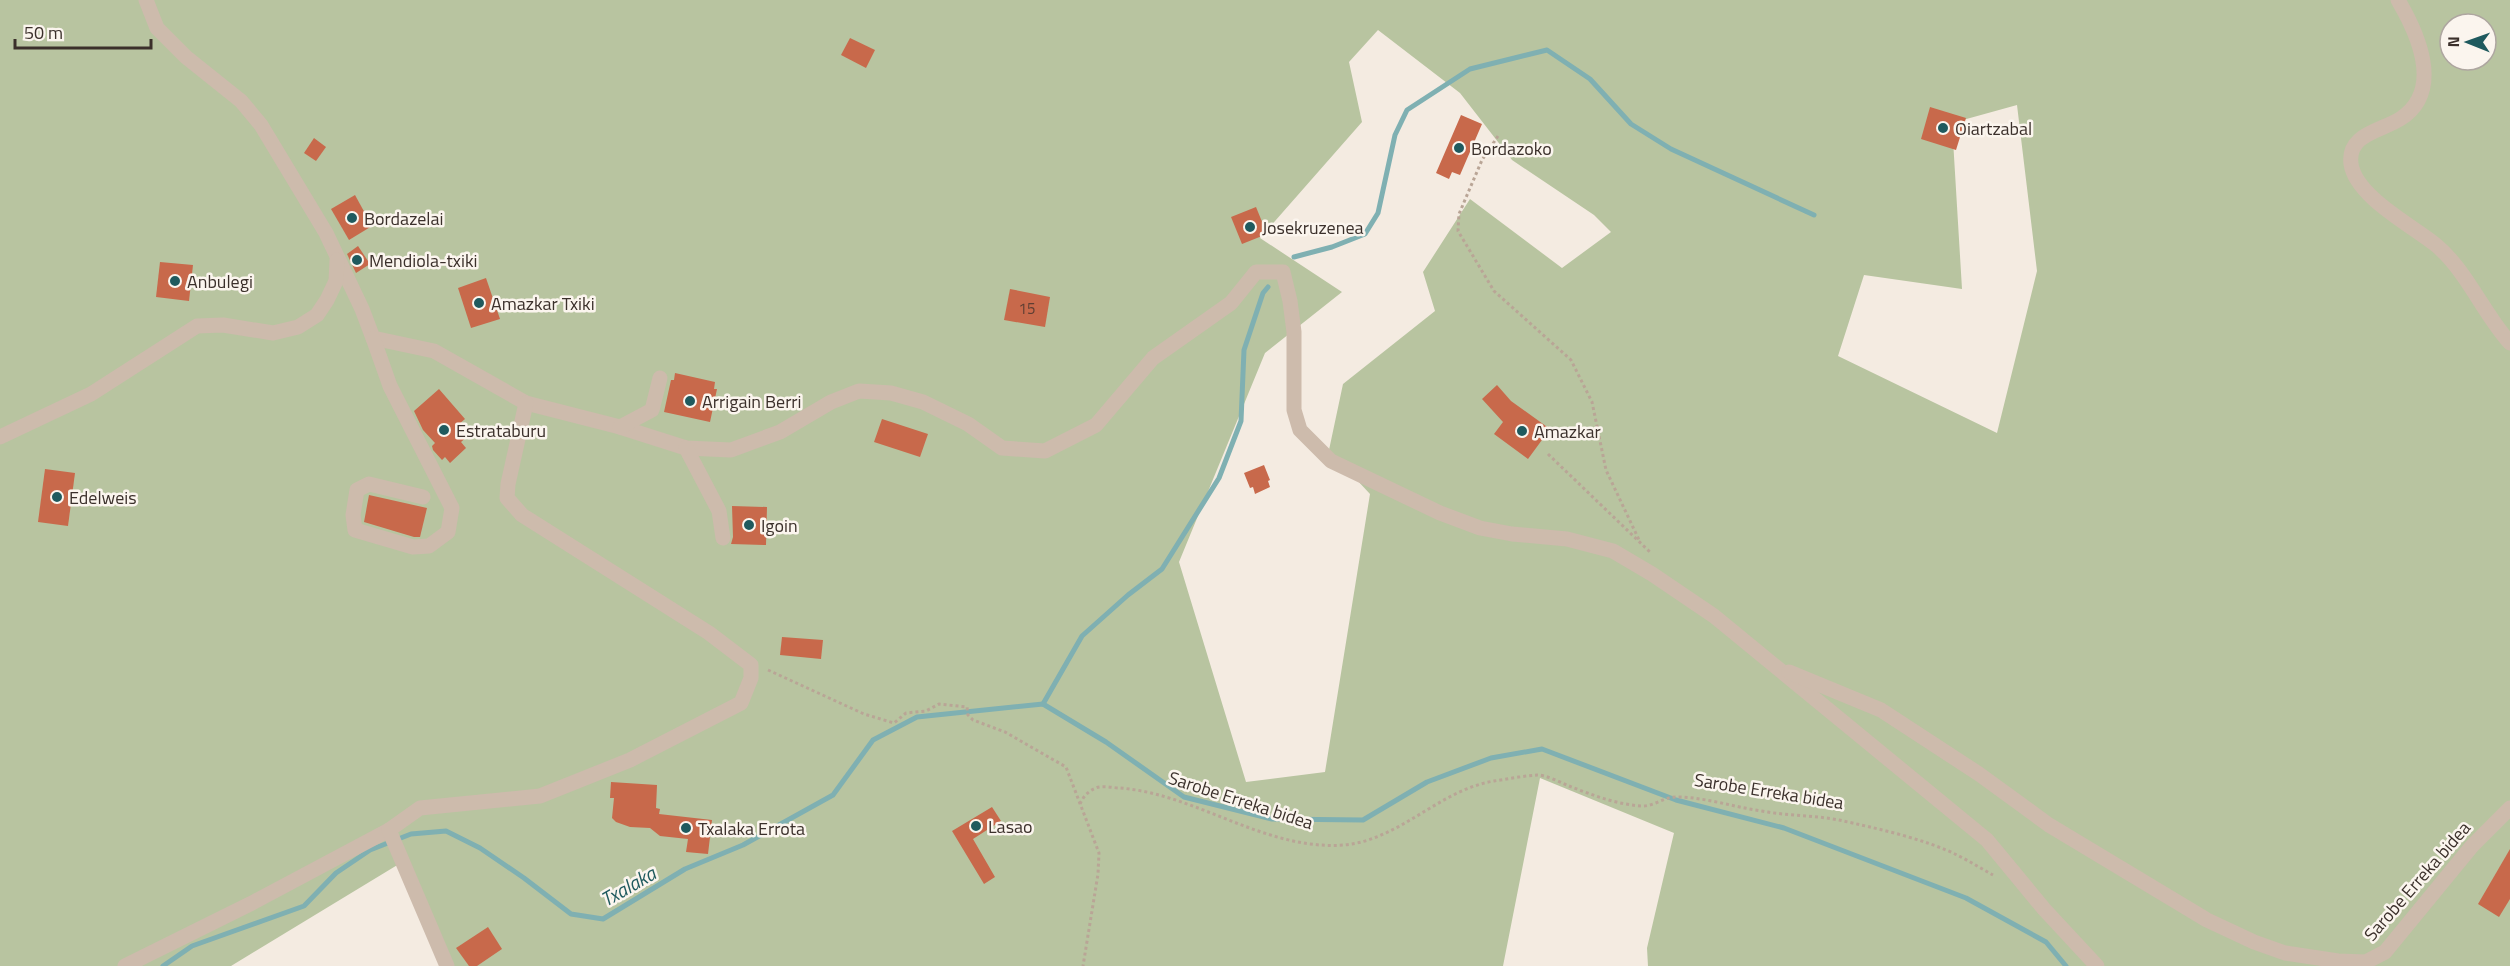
<svg xmlns="http://www.w3.org/2000/svg" width="2510" height="966" font-family="'Titillium Web',sans-serif">
	<rect width="100%" height="100%" fill="#f4ebe1"/>
	<path fill="#b8c4a0" fill-rule="evenodd" d="M 0,0 L 2510,0 L 2510,966 L 1648,966 L 1647,948 L 1674,833 L 1540,778 L 1503,966 L 440,966 L 399,864 L 231,966 L 0,966 ZM 2450,24 L 2486,24 L 2486,60 L 2450,60 ZM 1378,30 L 1460,93 L 1512,160 L 1594,215 L 1611,232 L 1562,268 L 1470,199 L 1423,272 L 1435,311 L 1343,384 L 1329,450 L 1370,494 L 1325,772 L 1246,782 L 1179,562 L 1265,353 L 1342,292 L 1260,238 L 1362,122 L 1349,62 ZM 2017,105 L 2037,271 L 1997,433 L 1838,356 L 1864,275 L 1962,289 L 1952,123 Z"/>
	<g fill="none" stroke-linecap="round" stroke-linejoin="round">
		<g stroke="#7fb0b2" stroke-width="5">
			<path d="M 1294,257 L 1332,247 L 1365,234 L 1378,213 L 1395,135 L 1407,110 L 1470,69 L 1547,50 L 1590,79 L 1631,124 L 1671,149 L 1814,215"/>
			<path d="M 1043,704 L 1082,636 L 1128,595 L 1162,569 L 1219,478 L 1241,421 L 1244,350 L 1263,293 L 1268,287"/>
			<path d="M 163,966 L 192,946 L 304,906 L 336,873 L 370,850 L 411,834 L 446,831 L 480,848 L 524,878 L 571,914 L 603,919 L 685,869 L 743,845 L 833,795 L 873,740 L 917,717 L 1043,704 L 1106,742 L 1184,797 L 1272,819 L 1363,820 L 1427,782 L 1491,758 L 1542,749 L 1676,800 L 1784,828 L 1966,898 L 2046,942 L 2066,966"/>
		</g>
	</g>
	<g fill="#c8694b">
		<path d="M 850,38 L 875,50 L 866,68 L 841,55 Z"/>
		<path d="M 1930,107 L 1966,118 L 1956,150 L 1921,139 Z"/>
		<path d="M 1461,115 L 1482,124 L 1460,175 L 1452,172 L 1449,179 L 1436,173 Z"/>
		<path d="M 314,138 L 326,147 L 316,161 L 304,153 Z"/>
		<path d="M 355,195 L 372,226 L 349,240 L 331,209 Z"/>
		<path d="M 1256,207 L 1267,234 L 1242,244 L 1231,217 Z"/>
		<path d="M 358,246 L 370,264 L 356,273 L 347,254 Z"/>
		<path d="M 160,262 L 193,265 L 189,301 L 156,297 Z"/>
		<path d="M 486,278 L 500,319 L 471,328 L 458,288 Z"/>
		<path d="M 1010,289 L 1050,297 L 1045,327 L 1004,320 Z"/>
		<path d="M 675,373 L 715,382 L 714,389 L 717,389 L 710,422 L 664,412 L 671,380 L 674,380 Z"/>
		<path d="M 1497,385 L 1511,401 L 1550,429 L 1528,459 L 1494,434 L 1503,422 L 1482,399 Z"/>
		<path d="M 439,389 L 465,419 L 459,424 L 469,435 L 461,442 L 466,448 L 450,463 L 445,457 L 442,460 L 433,450 L 432,446 L 435,443 L 423,430 L 414,411 Z"/>
		<path d="M 882,419 L 928,434 L 920,457 L 874,442 Z"/>
		<path d="M 1264,465 L 1270,480 L 1268,481 L 1270,487 L 1255,494 L 1253,487 L 1250,488 L 1244,473 Z"/>
		<path d="M 45,469 L 75,473 L 68,526 L 38,522 Z"/>
		<path d="M 369,495 L 427,508 L 420,537 L 414,537 L 364,522 Z"/>
		<path d="M 732,506 L 767,507 L 766,545 L 731,544 L 733,537 Z"/>
		<path d="M 782,637 L 823,640 L 821,659 L 780,655 Z"/>
		<path d="M 611,782 L 657,785 L 656,808 L 660,809 L 659,814 L 712,820 L 708,854 L 686,852 L 688,839 L 660,836 L 650,828 L 630,827 L 616,822 L 612,818 L 614,798 L 610,798 Z"/>
		<path d="M 992,807 L 1001,821 L 973,839 L 995,877 L 984,884 L 952,831 Z"/>
		<path d="M 2510,849 L 2510,899 L 2499,917 L 2478,904 Z"/>
		<path d="M 488,927 L 502,949 L 477,966 L 469,966 L 456,948 Z"/>
	</g>
	<g fill="none" stroke-linecap="round" stroke-linejoin="round">
		<g stroke="#b9a596" stroke-width="3" stroke-dasharray="3 3" stroke-linecap="butt">
			<path d="M 1498,136 L 1482,160 L 1459,214 L 1458,231 L 1494,291 L 1571,360 L 1592,402 L 1606,470 L 1640,542"/>
			<path d="M 1548,454 L 1651,553"/>
			<path d="M 768,670 L 864,714 L 894,723 L 906,713 L 926,711 L 939,704 L 967,707 L 968,715 L 973,720 L 1005,732 L 1066,767 L 1099,853 L 1098,874 L 1083,966"/>
			<path d="M 1080,804 C 1083,797 1088,791 1096,788 C 1102,785 1113,788 1120,788 C 1197,794 1265,851 1344,845 C 1400,840 1439,790 1494,781 C 1507,779 1523,776 1537,775 C 1547,775 1559,782 1569,786 C 1592,795 1618,805 1643,806 C 1654,806 1664,797 1676,797 C 1705,797 1733,807 1762,811 C 1787,816 1813,815 1839,820 C 1875,828 1926,839 1959,856 C 1971,862 1982,869 1993,875"/>
		</g>
		<g stroke="#cdbbac" stroke-width="15">
			<path d="M 146,0 L 157,28 L 186,57 L 241,101 L 261,125 L 326,233 L 362,309 L 373,338 L 434,351 L 526,403 L 620,427 L 686,448 L 731,450 L 780,432 L 831,402 L 859,391 L 891,393 L 923,402 L 968,424 L 1002,448 L 1045,451 L 1096,425 L 1153,358 L 1231,303 L 1256,272 L 1283,272 L 1290,301 L 1294,332 L 1294,410 L 1300,430 L 1331,461 L 1440,513 L 1480,528 L 1512,534 L 1567,539 L 1613,551 L 1652,574 L 1714,616 L 1987,840 L 2044,909 L 2097,966"/>
			<path d="M 2398,0 C 2418,34 2444,91 2400,119 C 2381,131 2347,134 2351,164 C 2356,197 2413,226 2436,245 C 2467,271 2483,313 2510,343"/>
			<path d="M 373,338 L 390,386 L 452,508 L 448,532 L 429,546 L 413,547 L 355,530 L 353,515 L 357,490 L 369,484 L 423,497"/>
			<path d="M 620,427 L 652,410 L 660,378"/>
			<path d="M 0,437 L 91,394 L 197,326 L 223,325 L 273,333 L 298,327 L 317,315 L 327,300 L 336,281 L 337,260"/>
			<path d="M 686,448 L 719,511 L 723,538"/>
			<path d="M 1789,672 L 1881,710 L 1979,774 L 2049,825 L 2207,920 L 2254,942 L 2285,953 L 2338,961 L 2366,962 L 2385,952 L 2472,846 L 2510,808"/>
			<path d="M 125,966 L 252,903 L 389,830"/>
			<path d="M 447,966 L 389,830 L 420,808 L 540,796 L 630,760 L 741,703 L 751,678 L 751,665 L 709,633 L 522,515 L 507,498 L 508,484 L 526,403"/>
		</g>
	</g>
	<g fill="#1f5a5e" stroke="#fbf5ee" stroke-width="2">
		<circle cx="1943" cy="128" r="6"/>
		<circle cx="1459" cy="148" r="6"/>
		<circle cx="352" cy="218" r="6"/>
		<circle cx="1250" cy="227" r="6"/>
		<circle cx="357" cy="260" r="6"/>
		<circle cx="175" cy="281" r="6"/>
		<circle cx="479" cy="303" r="6"/>
		<circle cx="690" cy="401" r="6"/>
		<circle cx="444" cy="430" r="6"/>
		<circle cx="1522" cy="431" r="6"/>
		<circle cx="57" cy="497" r="6"/>
		<circle cx="749" cy="525" r="6"/>
		<circle cx="976" cy="826" r="6"/>
		<circle cx="686" cy="828" r="6"/>
	</g>
	<g text-anchor="middle" dominant-baseline="central" stroke-width="5" stroke-linejoin="round" paint-order="stroke">
		<g font-size="15" fill="#5e3e33">
			<text x="1027" y="308">15</text>
		</g>
		<g font-size="18" fill="#3b302b" stroke="#fbf5ee" text-anchor="start">
			<text x="1955" y="128">Oiartzabal</text>
			<text x="1471" y="148">Bordazoko</text>
			<text x="364" y="218">Bordazelai</text>
			<text x="1262" y="227">Josekruzenea</text>
			<text x="369" y="260">Mendiola-txiki</text>
			<text x="187" y="281">Anbulegi</text>
			<text x="491" y="303">Amazkar Txiki</text>
			<text x="702" y="401">Arrigain Berri</text>
			<text x="456" y="430">Estrataburu</text>
			<text x="1534" y="431">Amazkar</text>
			<text x="69" y="497">Edelweis</text>
			<text x="761" y="525">Igoin</text>
			<text x="988" y="826">Lasao</text>
			<text x="698" y="828">Txalaka Errota</text>
		</g>
		<g font-size="18" fill="#3b302b" stroke="#fbf5ee">
			<text transform="translate(1769 791) rotate(9)">Sarobe Erreka bidea</text>
			<text transform="translate(1241 800) rotate(18)">Sarobe Erreka bidea</text>
			<text transform="translate(2417 881) rotate(-49)">Sarobe Erreka bidea</text>
		</g>
		<g font-size="20" font-style="italic" fill="#1f5a5e" stroke="#fbf5ee">
			<text transform="translate(628 886) rotate(-30)">Txalaka</text>
		</g>
	</g>
	<g transform="translate(2468 42) rotate(271)"><circle r="28" fill="#fbf5ee" stroke="#aea6a0" stroke-width="1.5"/>
	<path d="M0-4.5L10 22L0 15L-10 22Z" fill="#1f5a5e"/>
	<text y="-9" font-size="16" font-weight="bold" text-anchor="middle" fill="#3b302b">N</text>
	</g>
	<path d="M15 39v9h136v-9" fill="none" stroke="#3b302b" stroke-width="3"/>
	<text x="24" y="39" font-size="18" fill="#3b302b" stroke="#fbf5ee" stroke-width="4.5" paint-order="stroke">50 m</text>
</svg>
